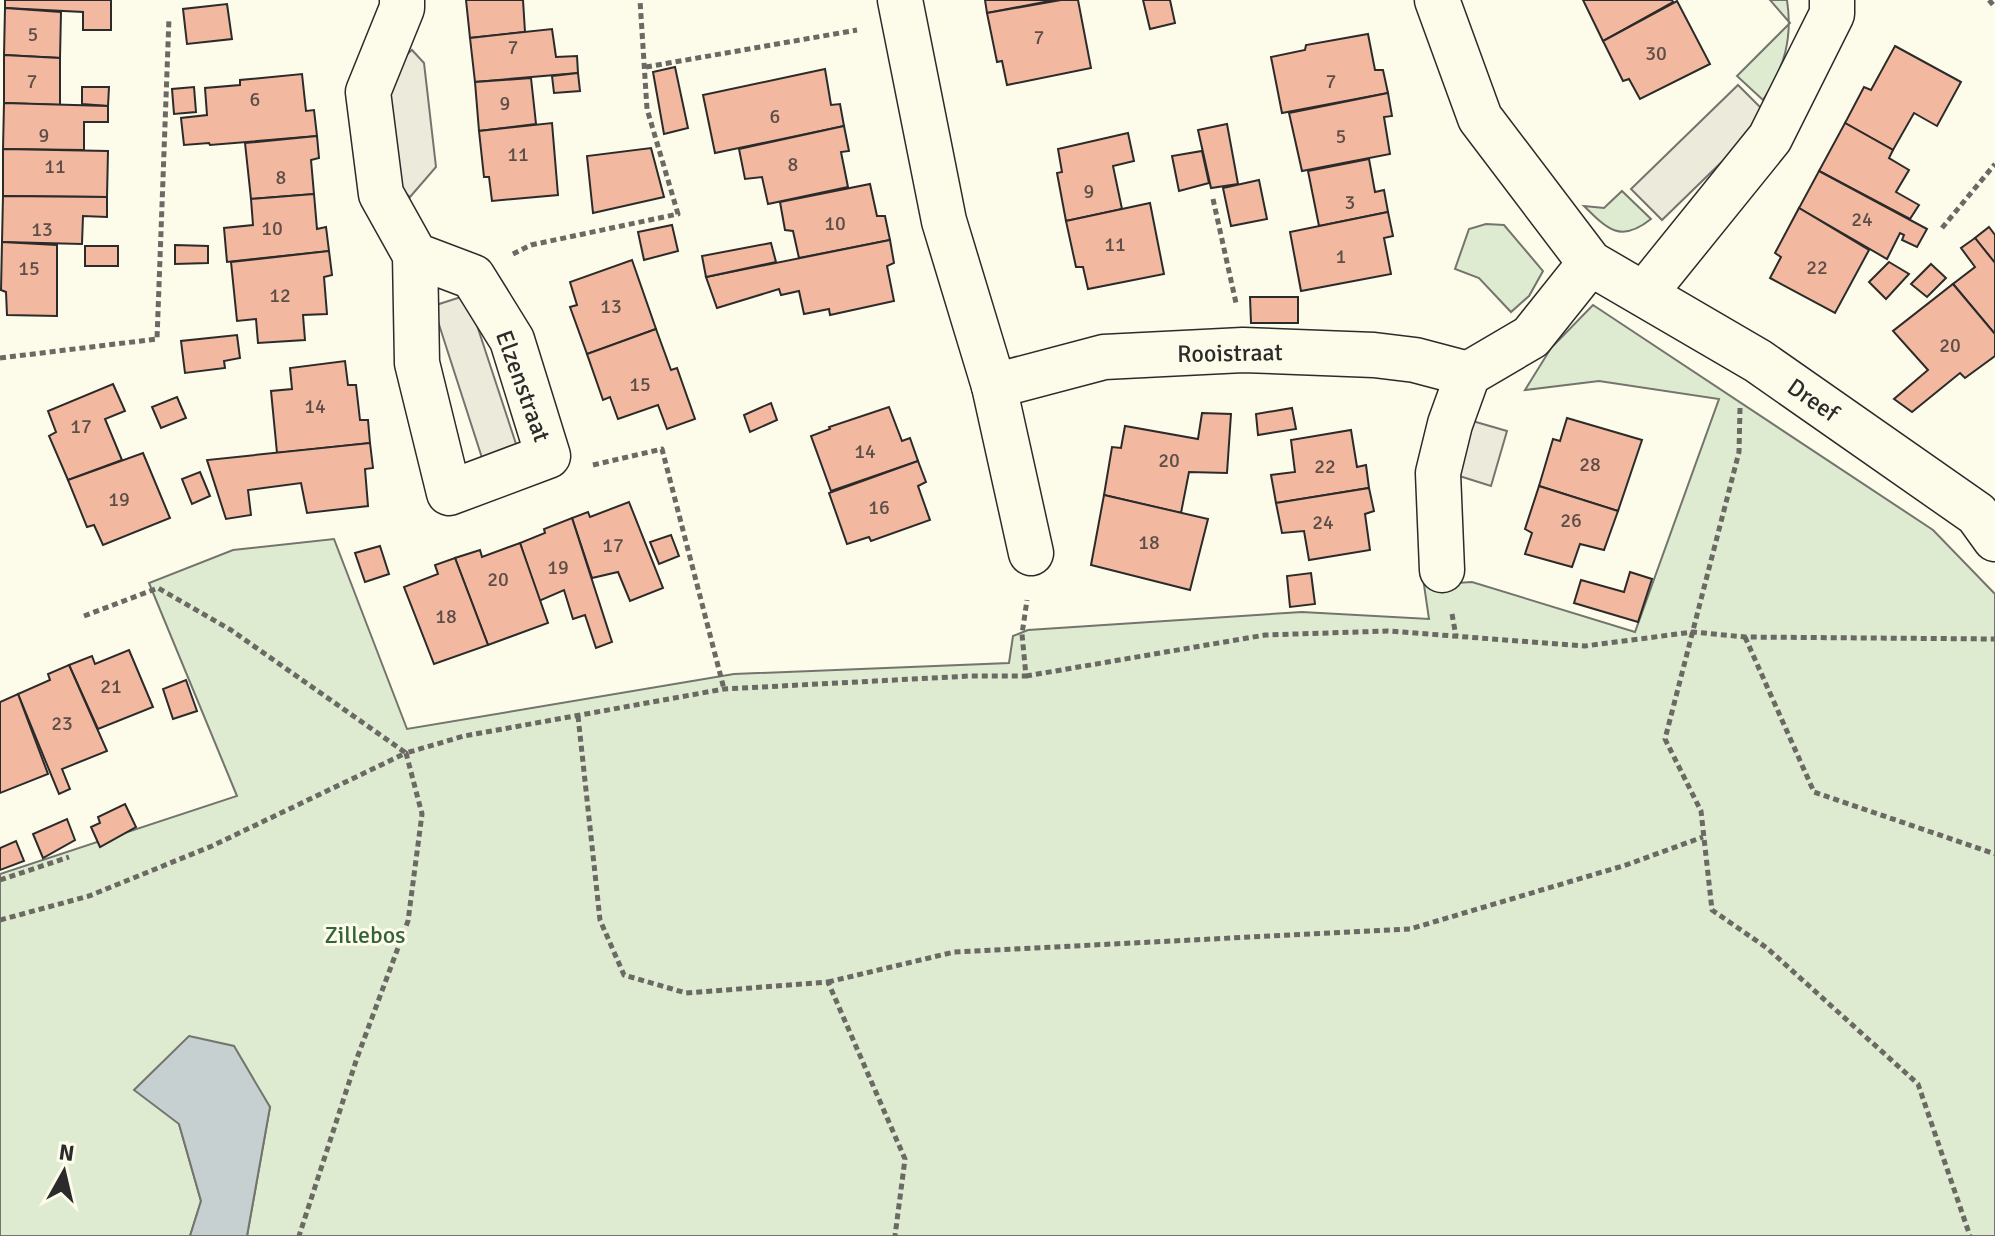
<svg xmlns="http://www.w3.org/2000/svg" width="1995" height="1236" font-family="Signika,sans-serif">
	<rect width="100%" height="100%" fill="#fdfbea"/>
	<g fill="#deebd1" stroke="#74746e" stroke-width="2">
		<path d="M 1770,0 L 1787,0 C 1793,39 1784,68 1763,100 L 1737,76 L 1790,23 Z"/>
		<path d="M 1622,191 L 1651,219 C 1621,243 1608,230 1584,206 L 1604,208 Z"/>
		<path d="M 1486,224 L 1504,225 L 1543,271 L 1529,296 L 1511,312 L 1479,278 L 1455,269 L 1469,229 Z"/>
		<path d="M 1593,305 L 1933,530 L 1995,594 L 1995,1236 L 247,1236 L 270,1107 L 179,1124 L 201,1201 L 190,1236 L 0,1236 L 0,874 L 237,796 L 149,583 L 233,550 L 334,539 L 407,729 L 734,674 L 1009,663 L 1013,636 L 1028,630 L 1302,612 L 1429,619 L 1424,585 L 1472,582 L 1635,632 L 1719,399 L 1599,381 L 1525,390 L 1551,348 Z"/>
	</g>
	<g fill="#eceadb" stroke="#74746e" stroke-width="2">
		<path d="M 412,50 L 424,63 L 436,167 L 410,197 L 394,184 L 383,75 Z"/>
		<path d="M 1738,85 L 1769,116 L 1662,220 L 1631,189 Z"/>
		<path d="M 467,295 L 519,453 L 484,464 L 433,306 Z"/>
		<path d="M 1469,420 L 1507,431 L 1491,486 L 1453,474 Z"/>
	</g>
	<path fill="#c7d0d0" stroke="#74746e" stroke-width="2" d="M 189,1036 L 234,1046 L 270,1107 L 247,1236 L 190,1236 L 201,1201 L 179,1124 L 134,1090 Z"/>
	<g fill="#f2b8a0" stroke="#2b2b2b" stroke-width="2">
		<path d="M 5,0 L 111,0 L 111,30 L 83,30 L 83,12 L 5,8 Z"/>
		<path d="M 466,0 L 523,0 L 525,32 L 470,38 Z"/>
		<path d="M 985,0 L 1055,0 L 987,13 Z"/>
		<path d="M 1061,0 L 1078,0 L 1091,68 L 1007,85 L 1002,61 L 997,62 L 987,13 Z"/>
		<path d="M 1143,0 L 1170,0 L 1175,23 L 1150,29 Z"/>
		<path d="M 1583,0 L 1672,0 L 1673,2 L 1603,41 Z"/>
		<path d="M 1677,1 L 1710,64 L 1640,99 L 1629,79 L 1623,81 L 1603,41 Z"/>
		<path d="M 227,4 L 232,39 L 187,44 L 183,9 Z"/>
		<path d="M 5,8 L 61,12 L 60,58 L 4,55 Z"/>
		<path d="M 552,29 L 556,57 L 577,56 L 578,73 L 475,82 L 470,38 Z"/>
		<path d="M 1368,34 L 1375,70 L 1383,70 L 1388,93 L 1282,113 L 1271,57 L 1305,50 L 1306,45 Z"/>
		<path d="M 1895,46 L 1961,82 L 1937,126 L 1914,113 L 1893,150 L 1845,123 L 1864,87 L 1871,90 Z"/>
		<path d="M 4,55 L 60,58 L 60,105 L 4,103 Z"/>
		<path d="M 675,67 L 688,128 L 664,134 L 653,72 Z"/>
		<path d="M 825,69 L 831,105 L 840,104 L 844,126 L 715,153 L 703,95 Z"/>
		<path d="M 578,73 L 580,91 L 554,93 L 552,76 Z"/>
		<path d="M 302,74 L 306,111 L 314,110 L 317,136 L 210,145 L 209,143 L 184,145 L 181,118 L 207,115 L 205,88 L 240,85 L 240,80 Z"/>
		<path d="M 531,78 L 536,124 L 479,131 L 475,82 Z"/>
		<path d="M 82,87 L 109,87 L 108,106 L 82,104 Z"/>
		<path d="M 194,87 L 196,112 L 174,114 L 172,89 Z"/>
		<path d="M 1388,93 L 1392,116 L 1384,117 L 1390,154 L 1302,171 L 1289,113 Z"/>
		<path d="M 4,103 L 108,106 L 108,122 L 84,122 L 84,150 L 3,149 Z"/>
		<path d="M 552,123 L 558,195 L 492,201 L 489,177 L 484,177 L 479,131 Z"/>
		<path d="M 1845,123 L 1893,150 L 1889,158 L 1909,170 L 1896,192 L 1919,205 L 1910,219 L 1819,171 Z"/>
		<path d="M 1227,124 L 1238,184 L 1211,188 L 1198,130 Z"/>
		<path d="M 844,126 L 849,151 L 841,152 L 848,187 L 768,204 L 762,177 L 745,179 L 739,149 Z"/>
		<path d="M 1128,133 L 1134,161 L 1113,166 L 1122,209 L 1066,221 L 1057,173 L 1062,172 L 1058,149 Z"/>
		<path d="M 317,136 L 319,158 L 311,160 L 314,194 L 251,199 L 245,143 Z"/>
		<path d="M 651,148 L 664,197 L 593,213 L 587,156 Z"/>
		<path d="M 3,149 L 108,151 L 107,197 L 3,196 Z"/>
		<path d="M 1202,151 L 1209,183 L 1179,191 L 1172,156 Z"/>
		<path d="M 1369,159 L 1375,192 L 1384,190 L 1388,212 L 1319,226 L 1308,171 Z"/>
		<path d="M 1819,171 L 1927,229 L 1917,247 L 1902,240 L 1904,235 L 1900,233 L 1887,259 L 1799,208 Z"/>
		<path d="M 1259,180 L 1267,219 L 1231,226 L 1223,188 Z"/>
		<path d="M 870,184 L 877,216 L 885,216 L 890,240 L 799,258 L 793,231 L 785,230 L 780,202 Z"/>
		<path d="M 314,194 L 317,229 L 326,227 L 329,251 L 227,262 L 224,228 L 253,225 L 251,199 Z"/>
		<path d="M 3,196 L 107,197 L 107,217 L 83,216 L 82,244 L 2,242 Z"/>
		<path d="M 1150,203 L 1164,274 L 1088,289 L 1083,267 L 1076,267 L 1066,221 Z"/>
		<path d="M 1799,208 L 1869,250 L 1835,313 L 1770,278 L 1781,257 L 1775,253 Z"/>
		<path d="M 1388,212 L 1393,236 L 1384,238 L 1391,274 L 1301,291 L 1290,232 Z"/>
		<path d="M 672,225 L 678,251 L 644,260 L 638,232 Z"/>
		<path d="M 1989,227 L 1995,235 L 1995,263 L 1975,238 Z"/>
		<path d="M 1975,238 L 1995,263 L 1995,334 L 1953,284 L 1975,267 L 1961,248 Z"/>
		<path d="M 890,240 L 894,263 L 887,266 L 894,301 L 830,315 L 829,309 L 804,314 L 799,291 L 781,295 L 779,289 L 717,308 L 706,277 Z"/>
		<path d="M 2,242 L 57,245 L 57,316 L 7,315 L 6,292 L 1,290 Z"/>
		<path d="M 771,243 L 776,262 L 706,277 L 702,256 Z"/>
		<path d="M 175,245 L 208,246 L 208,263 L 175,264 Z"/>
		<rect x="85" y="246" width="33" height="20"/>
		<path d="M 329,251 L 332,275 L 324,277 L 327,314 L 303,315 L 305,340 L 258,343 L 256,319 L 237,321 L 231,262 Z"/>
		<path d="M 632,260 L 656,329 L 587,354 L 570,307 L 577,305 L 570,282 Z"/>
		<path d="M 1889,262 L 1909,274 L 1886,299 L 1869,282 Z"/>
		<path d="M 1931,264 L 1946,278 L 1927,297 L 1911,284 Z"/>
		<path d="M 1953,284 L 1995,334 L 1995,356 L 1965,378 L 1960,373 L 1912,412 L 1894,399 L 1928,370 L 1893,331 Z"/>
		<path d="M 1250,297 L 1298,297 L 1298,323 L 1251,323 Z"/>
		<path d="M 656,329 L 671,370 L 677,368 L 695,419 L 667,429 L 658,405 L 618,419 L 610,397 L 603,400 L 587,354 Z"/>
		<path d="M 237,335 L 240,358 L 224,361 L 225,368 L 185,373 L 181,341 Z"/>
		<path d="M 345,361 L 348,385 L 356,385 L 360,420 L 368,420 L 370,443 L 277,453 L 271,391 L 292,389 L 290,368 Z"/>
		<path d="M 113,384 L 125,411 L 105,419 L 122,460 L 68,480 L 49,436 L 56,432 L 48,411 Z"/>
		<path d="M 177,397 L 186,418 L 161,428 L 152,407 Z"/>
		<path d="M 771,403 L 777,420 L 750,432 L 744,415 Z"/>
		<path d="M 889,407 L 902,441 L 910,438 L 918,461 L 831,491 L 811,436 L 830,429 L 829,427 Z"/>
		<path d="M 1292,408 L 1296,429 L 1258,435 L 1256,414 Z"/>
		<path d="M 1202,413 L 1231,414 L 1227,473 L 1189,472 L 1181,513 L 1104,495 L 1112,447 L 1121,448 L 1125,426 L 1198,439 Z"/>
		<path d="M 1567,418 L 1642,440 L 1618,511 L 1539,486 L 1553,439 L 1560,441 Z"/>
		<path d="M 1351,430 L 1357,467 L 1366,465 L 1369,488 L 1276,503 L 1271,475 L 1295,472 L 1291,440 Z"/>
		<path d="M 370,443 L 373,468 L 365,469 L 368,506 L 307,513 L 301,483 L 248,490 L 251,515 L 226,519 L 207,460 Z"/>
		<path d="M 143,453 L 170,518 L 103,545 L 94,525 L 87,527 L 68,480 Z"/>
		<path d="M 918,461 L 926,482 L 918,486 L 930,520 L 871,541 L 869,537 L 847,544 L 829,493 Z"/>
		<path d="M 200,472 L 210,496 L 192,504 L 182,479 Z"/>
		<path d="M 1539,486 L 1618,511 L 1604,550 L 1580,544 L 1572,567 L 1525,554 L 1532,533 L 1525,529 Z"/>
		<path d="M 1369,488 L 1374,511 L 1365,514 L 1370,550 L 1309,560 L 1304,531 L 1282,533 L 1276,503 Z"/>
		<path d="M 1104,495 L 1208,519 L 1190,590 L 1091,565 Z"/>
		<path d="M 629,502 L 663,588 L 630,601 L 618,572 L 592,578 L 572,518 L 588,512 L 590,517 Z"/>
		<path d="M 572,518 L 612,642 L 596,648 L 585,615 L 573,619 L 564,590 L 539,601 L 520,543 L 545,533 L 544,529 Z"/>
		<path d="M 671,535 L 679,556 L 659,564 L 650,542 Z"/>
		<path d="M 520,543 L 548,623 L 488,645 L 455,558 L 480,550 L 482,557 Z"/>
		<path d="M 380,546 L 389,574 L 365,582 L 355,553 Z"/>
		<path d="M 455,558 L 488,645 L 434,664 L 404,587 L 438,574 L 435,565 Z"/>
		<path d="M 1630,572 L 1652,579 L 1638,622 L 1574,603 L 1581,580 L 1624,592 Z"/>
		<path d="M 1311,573 L 1315,604 L 1290,607 L 1287,576 Z"/>
		<path d="M 129,650 L 153,707 L 98,729 L 69,665 L 92,656 L 95,664 Z"/>
		<path d="M 69,665 L 107,751 L 62,769 L 70,789 L 59,794 L 18,694 L 50,680 L 48,674 Z"/>
		<path d="M 186,680 L 197,711 L 173,719 L 163,689 Z"/>
		<path d="M 18,694 L 48,774 L 0,793 L 0,702 Z"/>
		<path d="M 125,804 L 136,827 L 100,847 L 91,827 L 100,823 L 98,817 Z"/>
		<path d="M 67,819 L 75,840 L 43,858 L 33,834 Z"/>
		<path d="M 16,841 L 24,861 L 0,870 L 0,848 Z"/>
	</g>
	<g fill="none" stroke-linecap="round" stroke-linejoin="round">
		<g stroke="#2b2b2b" stroke-width="47">
			<g id="street">
				<path d="M 402,0 L 402,8 L 368,92 L 381,194 L 415,255 L 417,363 L 449,493 L 548,456 L 512,340 L 473,277 L 415,255"/>
				<path d="M 900,0 L 944,221 L 994,386 L 1031,553"/>
				<path d="M 1437,0 L 1480,118 L 1590,263 L 1758,361 L 1977,514 L 1995,539"/>
				<path d="M 1644,294 L 1770,138 L 1832,14 L 1832,0"/>
				<path d="M 994,386 L 1104,357 L 1243,350 L 1374,355 L 1415,360 L 1468,374"/>
				<path d="M 1442,570 L 1438,473 L 1450,424 L 1468,374 L 1531,337 L 1590,263"/>
			</g>
		</g>
		<g stroke="#6a6964" stroke-width="5" stroke-dasharray="6 4" stroke-linecap="butt">
			<path d="M 1989,0 L 1995,7"/>
			<path d="M 646,67 L 857,30"/>
			<path d="M 1213,199 L 1236,303"/>
			<path d="M 1942,228 L 1995,164"/>
			<path d="M 513,254 L 531,245 L 678,214 L 647,109 L 640,0"/>
			<path d="M 0,358 L 157,339 L 169,18"/>
			<path d="M 1740,408 L 1739,452 L 1665,739 L 1701,811 L 1712,910 L 1767,948 L 1918,1084 L 1970,1236"/>
			<path d="M 593,465 L 662,449 L 724,689"/>
			<path d="M 1452,614 L 1456,636"/>
			<path d="M 84,616 L 158,588 L 231,630 L 406,753 L 464,736 L 724,689 L 970,676 L 1026,676 L 1022,634 L 1027,600"/>
			<path d="M 1745,637 L 1814,792 L 1995,854"/>
			<path d="M 1026,676 L 1265,635 L 1388,631 L 1585,646 L 1693,632 L 1745,637 L 1995,639"/>
			<path d="M 578,716 L 600,920 L 624,975 L 686,993 L 828,982 L 905,1159 L 895,1236"/>
			<path d="M 0,880 L 69,857"/>
			<path d="M 0,920 L 89,896 L 212,846 L 406,753 L 422,814 L 408,921 L 357,1058 L 299,1236"/>
			<path d="M 828,982 L 954,952 L 1410,929 L 1626,865 L 1703,837"/>
		</g>
		<use href="#street" stroke="#fdfbea" stroke-width="44"/>
	</g>
	<g text-anchor="middle" dominant-baseline="central" stroke-width="6" stroke-linejoin="round" paint-order="stroke">
		<g font-size="20" fill="#5d4e48">
			<text x="33" y="34">5</text>
			<text x="1039" y="37">7</text>
			<text x="513" y="47">7</text>
			<text x="1656" y="53">30</text>
			<text x="32" y="81">7</text>
			<text x="1331" y="81">7</text>
			<text x="255" y="99">6</text>
			<text x="505" y="103">9</text>
			<text x="775" y="116">6</text>
			<text x="44" y="135">9</text>
			<text x="1341" y="136">5</text>
			<text x="518" y="154">11</text>
			<text x="793" y="164">8</text>
			<text x="55" y="166">11</text>
			<text x="281" y="177">8</text>
			<text x="1089" y="191">9</text>
			<text x="1350" y="202">3</text>
			<text x="1862" y="219">24</text>
			<text x="835" y="223">10</text>
			<text x="272" y="228">10</text>
			<text x="42" y="229">13</text>
			<text x="1115" y="244">11</text>
			<text x="1341" y="256">1</text>
			<text x="1817" y="267">22</text>
			<text x="29" y="268">15</text>
			<text x="280" y="295">12</text>
			<text x="611" y="306">13</text>
			<text x="1950" y="345">20</text>
			<text x="640" y="384">15</text>
			<text x="315" y="406">14</text>
			<text x="81" y="426">17</text>
			<text x="865" y="451">14</text>
			<text x="1169" y="460">20</text>
			<text x="1590" y="464">28</text>
			<text x="1325" y="466">22</text>
			<text x="119" y="499">19</text>
			<text x="879" y="507">16</text>
			<text x="1571" y="520">26</text>
			<text x="1323" y="522">24</text>
			<text x="1149" y="542">18</text>
			<text x="613" y="545">17</text>
			<text x="558" y="567">19</text>
			<text x="498" y="579">20</text>
			<text x="446" y="616">18</text>
			<text x="111" y="686">21</text>
			<text x="62" y="723">23</text>
		</g>
		<g font-size="24" fill="#2b2b2b" stroke="#fdfbea">
			<text transform="translate(1230 353) rotate(-1)">Rooistraat</text>
			<text transform="translate(523 386) rotate(70)">Elzenstraat</text>
			<text transform="translate(1813 400) rotate(35)">Dreef</text>
		</g>
		<g font-size="24" fill="#34623c" stroke="#fdfbea">
			<text x="365" y="935">Zillebos</text>
		</g>
	</g>
	<g transform="translate(64 1172) rotate(8)" stroke="#fdfbea" stroke-width="6" paint-order="stroke">
	<path d="M0-6L14 30L0 20L-14 30Z" fill="#2b2b2b"/>
	<text y="-12" font-size="22" font-weight="bold" text-anchor="middle" fill="#2b2b2b">N</text>
	</g>
</svg>
